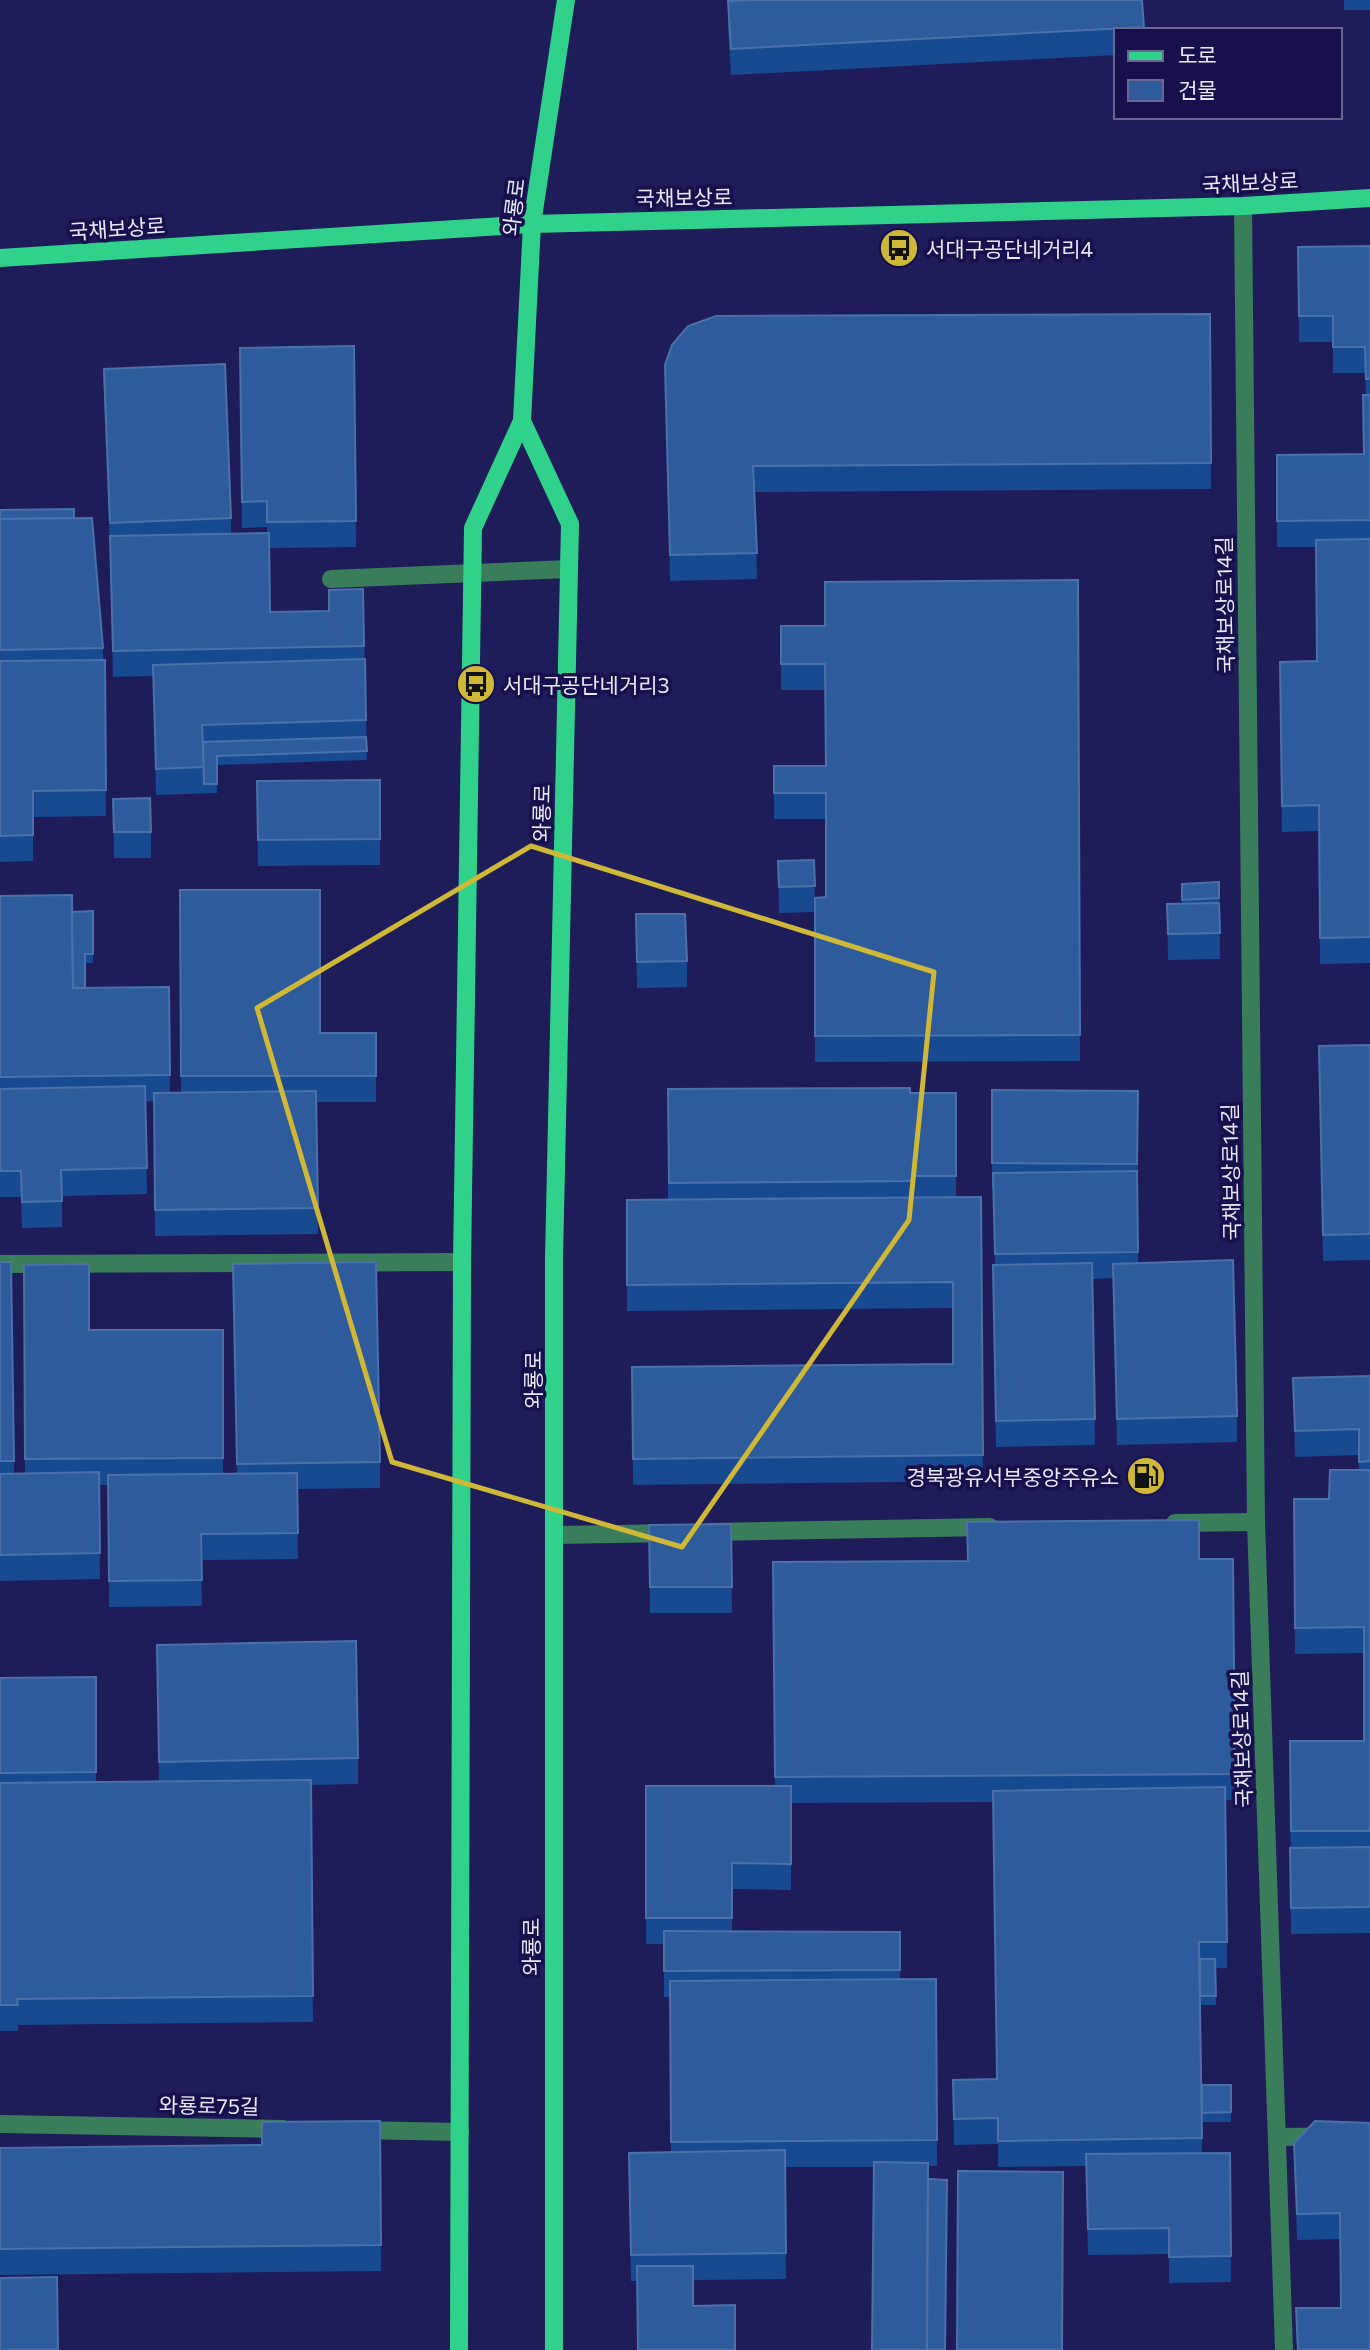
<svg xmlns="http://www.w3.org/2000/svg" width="1370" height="2350" font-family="Commissioner,'Noto Sans KR',sans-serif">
	<rect width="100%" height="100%" fill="#1e1c59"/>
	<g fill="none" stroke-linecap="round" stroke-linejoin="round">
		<g stroke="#3a7d5a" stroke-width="18">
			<path d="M 1243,206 L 1256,1522 L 1284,2350"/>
			<path d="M 331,579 L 569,569"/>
			<path d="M 0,1264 L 462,1262"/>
			<path d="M 1175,1523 L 1256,1522"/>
			<path d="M 710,1532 L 990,1527"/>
			<path d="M 556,1535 L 671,1533"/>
			<path d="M 0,2124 L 283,2129"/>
			<path d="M 357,2130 L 460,2132"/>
			<path d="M 1277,2137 L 1370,2136"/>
		</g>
		<g stroke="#30d28b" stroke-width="18">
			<path d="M 0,258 L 532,224 L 1243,206 L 1370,198"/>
			<path d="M 522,421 L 570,524 L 554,1259 L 554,2350"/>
			<path d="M 459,2350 L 462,1262 L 473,528 L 522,421 L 532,224 L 566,0"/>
		</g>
	</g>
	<g fill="#174a91">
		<path d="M 1142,0 L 1144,30 L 1116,30 L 1116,55 L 731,75 L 728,27 L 728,1 Z"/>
		<rect x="1344" y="0" width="26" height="10"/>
		<path d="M 1370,246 L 1370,963 L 1320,964 L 1319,831 L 1282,832 L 1280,662 L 1317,661 L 1316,547 L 1277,547 L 1277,455 L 1364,454 L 1366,395 L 1365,373 L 1333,373 L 1333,342 L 1299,342 L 1298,247 Z"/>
		<path d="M 1210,314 L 1211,489 L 755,492 L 757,579 L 670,581 L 665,365 Z"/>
		<path d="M 354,346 L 356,547 L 269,548 L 270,612 L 329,611 L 363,589 L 367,760 L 217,765 L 217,793 L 156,795 L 153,676 L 113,677 L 110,549 L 103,373 L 231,518 L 231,534 L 267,533 L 267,527 L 242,528 L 240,348 Z"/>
		<path d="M 0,510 L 74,518 L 103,648 L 103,660 L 105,660 L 106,816 L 33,817 L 33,861 L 0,862 Z"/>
		<path d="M 1078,580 L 1080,1061 L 815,1062 L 815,898 L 826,897 L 826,819 L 774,819 L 774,766 L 826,766 L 825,690 L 781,690 L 781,626 L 825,626 Z"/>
		<path d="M 380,780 L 380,865 L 258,866 L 257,781 Z"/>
		<path d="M 113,799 L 151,832 L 151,858 L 114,858 Z"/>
		<path d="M 814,860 L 815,912 L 779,913 L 778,861 Z"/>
		<path d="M 1219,882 L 1220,959 L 1168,960 L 1167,904 L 1182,904 L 1182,884 Z"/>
		<path d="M 180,890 L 320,1033 L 376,1033 L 376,1102 L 316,1102 L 318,1234 L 155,1236 L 154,1101 L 145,1102 L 147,1194 L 62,1196 L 62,1227 L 22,1228 L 21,1197 L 0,1197 L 0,896 L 72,912 L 93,911 L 93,963 L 85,963 L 85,988 L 169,987 L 170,1093 L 181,1092 Z"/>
		<path d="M 636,914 L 687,961 L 687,987 L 637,988 Z"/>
		<path d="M 1370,1045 L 1370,1260 L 1323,1261 L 1319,1046 Z"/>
		<path d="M 668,1089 L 956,1093 L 956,1197 L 981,1197 L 983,1481 L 633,1485 L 632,1367 L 953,1364 L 953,1308 L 627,1311 L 627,1200 L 668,1200 Z"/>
		<path d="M 992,1090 L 1138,1091 L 1138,1263 L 1237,1416 L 1237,1442 L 1117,1445 L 1113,1278 L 1093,1279 L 1095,1445 L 996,1447 L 993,1291 L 995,1265 L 993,1189 L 992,1189 Z"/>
		<path d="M 0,1262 L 11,1262 L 14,1474 L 25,1474 L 24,1265 L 89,1330 L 223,1330 L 223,1474 L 237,1474 L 233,1264 L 380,1462 L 380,1488 L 297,1489 L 298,1559 L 201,1560 L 202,1606 L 109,1607 L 108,1485 L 99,1485 L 100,1579 L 0,1581 Z"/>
		<path d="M 1370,1376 L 1370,1933 L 1291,1934 L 1290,1741 L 1364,1741 L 1364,1653 L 1295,1654 L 1294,1499 L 1329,1499 L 1359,1470 L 1359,1455 L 1295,1457 L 1293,1378 Z"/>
		<path d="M 731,1524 L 732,1613 L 650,1613 L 649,1525 Z"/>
		<path d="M 1233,1559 L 1235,1800 L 1226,1800 L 1227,1968 L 1215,1968 L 1216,2005 L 1200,2005 L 1202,2092 L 1231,2085 L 1231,2122 L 1202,2122 L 1202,2153 L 1230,2153 L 1231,2282 L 1169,2283 L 1169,2254 L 1088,2255 L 1086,2166 L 998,2167 L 998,2144 L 954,2145 L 953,2080 L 997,2079 L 993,1802 L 791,1803 L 791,1890 L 732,1889 L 732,1931 L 900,1932 L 900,1979 L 936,1979 L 937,2166 L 928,2166 L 928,2179 L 945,2350 L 874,2167 L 785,2167 L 786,2279 L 693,2280 L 693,2306 L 735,2350 L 637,2281 L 631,2281 L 629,2179 L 671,2152 L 670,1997 L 664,1997 L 664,1944 L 646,1944 L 646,1786 L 775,1786 L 773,1562 Z"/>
		<path d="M 157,1671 L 358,1758 L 358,1784 L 311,1785 L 313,2022 L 18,2025 L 18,2031 L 0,2031 L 0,1678 L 96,1677 L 96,1782 L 159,1782 Z"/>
		<path d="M 380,2121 L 381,2271 L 0,2275 L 0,2148 L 262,2145 Z"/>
		<path d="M 1370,2123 L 1370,2350 L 1297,2350 L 1296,2308 L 1341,2308 L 1340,2239 L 1297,2240 L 1294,2143 Z"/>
	</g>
	<g fill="#2d5b9c" stroke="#4a71aa" stroke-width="2">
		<path d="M 757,0 L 1142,0 L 1144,27 L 731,49 L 728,1 Z"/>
		<path d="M 1370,246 L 1370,379 L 1366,379 L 1365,347 L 1333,347 L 1333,316 L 1299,316 L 1298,247 Z"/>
		<path d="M 1210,314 L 1211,463 L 753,466 L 757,553 L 670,555 L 665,365 L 672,345 L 688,326 L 716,316 Z"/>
		<path d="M 354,346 L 356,521 L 267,522 L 267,501 L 242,502 L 240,348 Z"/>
		<path d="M 225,364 L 231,518 L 110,523 L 104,369 Z"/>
		<path d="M 1363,395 L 1370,395 L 1370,520 L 1277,521 L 1277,455 L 1364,454 Z"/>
		<path d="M 74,509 L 74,518 L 0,519 L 0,510 Z"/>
		<path d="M 92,518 L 103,648 L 0,650 L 0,519 Z"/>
		<path d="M 269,533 L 270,612 L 329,611 L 329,590 L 363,589 L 364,646 L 113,651 L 110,536 Z"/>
		<path d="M 1370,539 L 1370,937 L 1320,938 L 1319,805 L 1282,806 L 1280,662 L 1317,661 L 1316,540 Z"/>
		<path d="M 1078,580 L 1080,1035 L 815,1036 L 815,898 L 826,897 L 826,793 L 774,793 L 774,766 L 826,766 L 825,664 L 781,664 L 781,626 L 825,626 L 825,582 Z"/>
		<path d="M 365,659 L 366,720 L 202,725 L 204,767 L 156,769 L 153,665 Z"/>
		<path d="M 105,660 L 106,790 L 33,791 L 33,835 L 0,836 L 0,661 Z"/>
		<path d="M 366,737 L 367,751 L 217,756 L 217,784 L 204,784 L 203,742 Z"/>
		<path d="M 380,780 L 380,839 L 258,840 L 257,781 Z"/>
		<path d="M 150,798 L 151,832 L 114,832 L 113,799 Z"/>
		<path d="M 814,860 L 815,886 L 779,887 L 778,861 Z"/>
		<path d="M 1219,882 L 1219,898 L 1182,900 L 1182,884 Z"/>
		<path d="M 180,890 L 320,890 L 320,1033 L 376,1033 L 376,1076 L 181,1076 Z"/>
		<path d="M 72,895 L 73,988 L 169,987 L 170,1075 L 0,1077 L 0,896 Z"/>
		<path d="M 1219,903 L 1220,933 L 1168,934 L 1167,904 Z"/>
		<path d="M 93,911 L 93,954 L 85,954 L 85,988 L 73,988 L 72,912 Z"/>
		<path d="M 636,914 L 685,914 L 687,961 L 637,962 Z"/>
		<path d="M 1370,1045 L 1370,1234 L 1323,1235 L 1319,1046 Z"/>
		<path d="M 145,1086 L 147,1168 L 61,1170 L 62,1201 L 22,1202 L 21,1171 L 0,1171 L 0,1089 Z"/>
		<path d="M 910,1088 L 910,1093 L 956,1093 L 956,1176 L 914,1176 L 914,1181 L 669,1183 L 668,1089 Z"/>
		<path d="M 992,1090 L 1138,1091 L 1137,1164 L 992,1163 Z"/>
		<path d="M 316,1091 L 318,1208 L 155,1210 L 154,1093 Z"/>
		<path d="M 1137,1171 L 1138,1252 L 995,1254 L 993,1173 Z"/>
		<path d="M 981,1197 L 983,1455 L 633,1459 L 632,1367 L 953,1364 L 953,1282 L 627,1285 L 627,1200 Z"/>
		<path d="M 1233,1260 L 1237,1416 L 1117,1419 L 1113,1264 Z"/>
		<path d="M 0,1262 L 11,1262 L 14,1461 L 0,1461 Z"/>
		<path d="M 376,1262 L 380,1462 L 237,1464 L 233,1264 Z"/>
		<path d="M 1092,1263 L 1095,1419 L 996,1421 L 993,1265 Z"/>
		<path d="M 89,1264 L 89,1330 L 223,1330 L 223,1458 L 25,1459 L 24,1265 Z"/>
		<path d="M 1370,1376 L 1370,1461 L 1359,1462 L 1359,1429 L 1295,1431 L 1293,1378 Z"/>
		<path d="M 1330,1470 L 1370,1470 L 1370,1831 L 1291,1831 L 1290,1741 L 1364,1741 L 1364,1627 L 1295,1628 L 1294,1499 L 1329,1499 Z"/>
		<path d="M 99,1472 L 100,1553 L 0,1555 L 0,1474 Z"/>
		<path d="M 297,1473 L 298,1533 L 201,1534 L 202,1580 L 109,1581 L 108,1475 Z"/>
		<path d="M 1199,1520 L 1199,1559 L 1233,1559 L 1235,1774 L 775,1777 L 773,1562 L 968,1561 L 967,1522 Z"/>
		<path d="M 731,1524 L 732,1587 L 650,1587 L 649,1525 Z"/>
		<path d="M 356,1641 L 358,1758 L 159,1762 L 157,1645 Z"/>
		<path d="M 96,1677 L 96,1772 L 0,1773 L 0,1678 Z"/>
		<path d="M 311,1780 L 313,1996 L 17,1999 L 18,2005 L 0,2005 L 0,1783 Z"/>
		<path d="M 646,1786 L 791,1786 L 791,1864 L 732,1863 L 732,1918 L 646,1918 Z"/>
		<path d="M 1225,1787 L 1227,1942 L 1199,1942 L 1202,2138 L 998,2141 L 998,2118 L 954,2119 L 953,2080 L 997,2079 L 993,1791 Z"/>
		<path d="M 1370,1847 L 1370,1907 L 1291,1908 L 1290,1848 Z"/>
		<path d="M 664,1931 L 900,1932 L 900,1970 L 664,1971 Z"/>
		<path d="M 1200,1959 L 1215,1959 L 1216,1996 L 1200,1996 Z"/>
		<path d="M 936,1979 L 937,2140 L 671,2142 L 670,1981 Z"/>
		<path d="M 1202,2085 L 1231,2085 L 1231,2112 L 1202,2113 Z"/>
		<path d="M 380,2121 L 381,2245 L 0,2249 L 0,2148 L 262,2145 L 262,2122 Z"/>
		<path d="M 1315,2121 L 1370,2123 L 1370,2350 L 1298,2350 L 1296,2308 L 1341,2308 L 1340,2213 L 1297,2214 L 1294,2143 Z"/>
		<path d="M 785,2150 L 786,2253 L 631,2255 L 629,2153 Z"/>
		<path d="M 1230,2153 L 1231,2256 L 1169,2257 L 1169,2228 L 1088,2229 L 1086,2154 Z"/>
		<path d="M 874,2162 L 928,2163 L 927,2350 L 872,2350 Z"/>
		<path d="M 958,2171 L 1063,2172 L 1062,2350 L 957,2350 Z"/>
		<path d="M 928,2179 L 947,2180 L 945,2350 L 927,2350 Z"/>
		<path d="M 637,2266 L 693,2266 L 693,2306 L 735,2305 L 735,2350 L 638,2350 Z"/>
		<path d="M 57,2277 L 58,2350 L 0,2350 L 0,2278 Z"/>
	</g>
	<path fill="none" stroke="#cfb837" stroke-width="5" stroke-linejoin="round" d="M 531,846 L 934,972 L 909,1220 L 682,1547 L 392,1462 L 257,1008 Z"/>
	<defs>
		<g id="bus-disc" transform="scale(2.0125)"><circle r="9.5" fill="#cfb837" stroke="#16104d"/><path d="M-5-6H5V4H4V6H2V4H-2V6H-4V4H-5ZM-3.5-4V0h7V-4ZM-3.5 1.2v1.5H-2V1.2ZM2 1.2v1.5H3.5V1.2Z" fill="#111"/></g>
		<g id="fuel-disc" transform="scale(2.0125)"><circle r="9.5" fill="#cfb837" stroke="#16104d"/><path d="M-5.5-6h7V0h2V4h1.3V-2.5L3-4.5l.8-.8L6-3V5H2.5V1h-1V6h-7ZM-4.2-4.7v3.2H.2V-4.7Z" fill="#111"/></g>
	</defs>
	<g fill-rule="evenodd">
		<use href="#bus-disc" x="899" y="248"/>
		<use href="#bus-disc" x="476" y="684"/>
		<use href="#fuel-disc" x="1146" y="1476"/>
	</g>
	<g text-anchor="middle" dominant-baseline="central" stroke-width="7" stroke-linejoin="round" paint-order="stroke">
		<g font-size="21" fill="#e6e8f8" stroke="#16104d">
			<text transform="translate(1250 182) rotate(-3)">국채보상로</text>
			<text transform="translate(684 197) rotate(-1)">국채보상로</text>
			<text transform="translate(513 207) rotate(-83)">와룡로</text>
			<text transform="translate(117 228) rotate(-4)">국채보상로</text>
			<text transform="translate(1224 605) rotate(-91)">국채보상로14길</text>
			<text transform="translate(541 813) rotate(-89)">와룡로</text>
			<text transform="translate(1230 1172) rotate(-91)">국채보상로14길</text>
			<text transform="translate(532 1380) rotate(-90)">와룡로</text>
			<text transform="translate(1241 1739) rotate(-92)">국채보상로14길</text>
			<text transform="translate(530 1947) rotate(-90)">와룡로</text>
			<text transform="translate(209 2105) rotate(1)">와룡로75길</text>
		</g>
		<g font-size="21" fill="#e6e8f8" stroke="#16104d" text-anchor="start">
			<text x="926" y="248">서대구공단네거리4</text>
			<text x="503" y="684">서대구공단네거리3</text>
			<text x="1119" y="1476" text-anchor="end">경북광유서부중앙주유소</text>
		</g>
	</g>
	<rect x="1114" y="28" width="228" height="91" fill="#16104d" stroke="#696691" stroke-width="2"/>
	<rect x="1128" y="51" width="35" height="10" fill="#30d28b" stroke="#696691" stroke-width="2"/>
	<text x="1178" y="63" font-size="21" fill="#e6e8f8">도로</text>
	<rect x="1128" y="80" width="35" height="21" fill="#2d5b9c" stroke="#696691" stroke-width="2"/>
	<text x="1178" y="98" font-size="21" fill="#e6e8f8">건물</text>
</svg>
